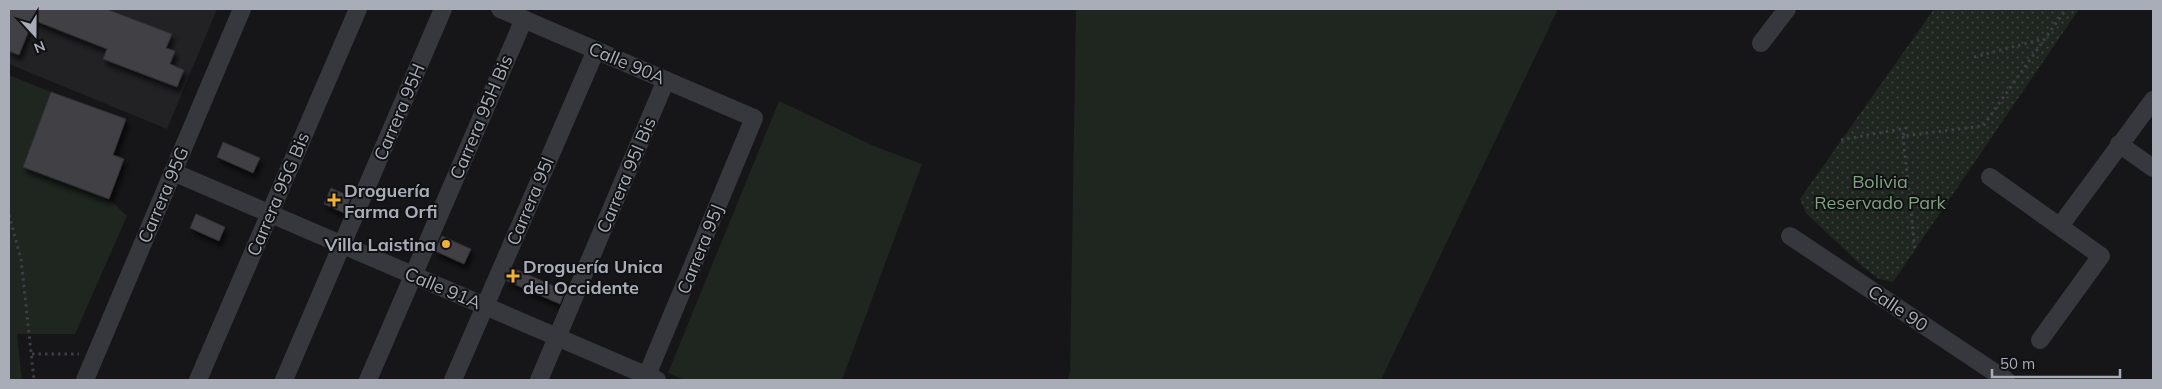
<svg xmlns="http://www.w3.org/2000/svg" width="2162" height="389" font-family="Mulish,sans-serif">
	<defs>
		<pattern id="park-dots" width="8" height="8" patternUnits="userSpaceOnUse" patternTransform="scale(1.25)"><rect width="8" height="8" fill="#1e261f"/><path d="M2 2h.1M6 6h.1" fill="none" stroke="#3c433d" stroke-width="1.8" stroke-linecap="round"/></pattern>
		<filter id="shadow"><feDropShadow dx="3" dy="5.5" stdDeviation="2.5" flood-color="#0009"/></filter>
	</defs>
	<rect width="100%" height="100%" fill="#161618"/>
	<path fill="#222225" d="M 9,9 L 217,9 L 167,129 L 9,64 Z"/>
	<g fill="#1e261f">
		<path d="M 1076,9 L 1558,9 L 1381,380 L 1068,380 L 1070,371 Z"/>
		<path d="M 9,75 L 51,92 L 23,167 L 109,199 L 127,216 L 75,334 L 17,334 L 22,380 L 9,380 Z"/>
		<path d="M 779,101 L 874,146 L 922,164 L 842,380 L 685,380 L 668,373 Z"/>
	</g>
	<path fill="url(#park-dots)" d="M 1934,9 L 2079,9 L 1893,282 L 1879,279 L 1862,266 L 1806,213 L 1800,199 Z"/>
	<g fill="#404145" stroke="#303034" filter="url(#shadow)">
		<path d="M 9,9 L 106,9 L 172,34 L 166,48 L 175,51 L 170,64 L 184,70 L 177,87 L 103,59 L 107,49 L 33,20 L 19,55 L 9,51 Z"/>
		<path d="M 51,92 L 126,119 L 113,155 L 124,159 L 109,199 L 23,167 Z"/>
		<path d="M 223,142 L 260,158 L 253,173 L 217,157 Z"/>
		<path d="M 331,188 L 351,197 L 344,213 L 324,204 Z"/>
		<path d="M 196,214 L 225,227 L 219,241 L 190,228 Z"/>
		<path d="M 442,236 L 471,249 L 464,264 L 435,251 Z"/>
		<path d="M 513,268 L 565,291 L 560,304 L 507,281 Z"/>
	</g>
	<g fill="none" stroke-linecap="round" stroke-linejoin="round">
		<g stroke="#3d3f44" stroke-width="3" stroke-dasharray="2.5 4" stroke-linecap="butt">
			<path d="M 1974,57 L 2043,39"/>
			<path d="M 1903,136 L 1915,250"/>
			<path d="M 1841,140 L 1906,128 L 1903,136 L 1983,126 L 2066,9"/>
			<path d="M 9,215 L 21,259 L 34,380"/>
			<path d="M 32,354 L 79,354"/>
		</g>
		<g stroke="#37383d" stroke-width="18">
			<path d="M 500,9 L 754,118 L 645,380"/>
			<path d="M 1761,43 L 1787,9"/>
			<path d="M 2119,144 L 2153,168"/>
			<path d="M 173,172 L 657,380"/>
			<path d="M 1990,177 L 2101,256 L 2040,340"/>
			<path d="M 2060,226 L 2153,100"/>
			<path d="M 1790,236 L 2006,380"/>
			<path d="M 85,380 L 242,9"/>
			<path d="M 198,380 L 358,9"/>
			<path d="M 284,380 L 443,9"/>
			<path d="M 368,380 L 524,19"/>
			<path d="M 453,380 L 596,50"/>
			<path d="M 539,380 L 666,80"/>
		</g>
	</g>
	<g fill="#f2b134" stroke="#111113" stroke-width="2">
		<path d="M331.5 192.5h5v5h5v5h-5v5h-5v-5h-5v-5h5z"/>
		<circle cx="446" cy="244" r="5"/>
		<path d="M510.5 268.5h5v5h5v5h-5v5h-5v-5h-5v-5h5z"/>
	</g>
	<g text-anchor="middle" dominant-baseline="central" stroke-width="4" stroke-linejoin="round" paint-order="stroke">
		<g font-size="18" fill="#a8adb8" stroke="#111113">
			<text transform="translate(627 63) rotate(23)">Calle 90A</text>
			<text transform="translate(399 112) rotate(-67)">Carrera 95H</text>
			<text transform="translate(481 117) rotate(-67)">Carrera 95H Bis</text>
			<text transform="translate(626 175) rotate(-67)">Carrera 95I Bis</text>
			<text transform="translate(278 194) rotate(-67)">Carrera 95G Bis</text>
			<text transform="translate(163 195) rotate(-67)">Carrera 95G</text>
			<text transform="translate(530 201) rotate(-67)">Carrera 95I</text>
			<text transform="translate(700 249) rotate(-68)">Carrera 95J</text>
			<text transform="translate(443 288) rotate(23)">Calle 91A</text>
			<text transform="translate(1898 308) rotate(34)">Calle 90</text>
		</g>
		<g font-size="18" fill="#7fa381" stroke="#111113">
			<text x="1880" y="181">Bolivia<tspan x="1880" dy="21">Reservado Park</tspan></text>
		</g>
		<g font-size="18" font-weight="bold" fill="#a8adb8" stroke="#111113" text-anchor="start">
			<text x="344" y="190">Droguería<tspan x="344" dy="21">Farma Orfi</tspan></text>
			<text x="436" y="244" text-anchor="end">Villa Laistina</text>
			<text x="523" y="266">Droguería Unica<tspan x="523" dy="21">del Occidente</tspan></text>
		</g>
	</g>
	<rect width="2162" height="389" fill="none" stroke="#a8adb8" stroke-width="20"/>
	<g transform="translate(35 35) rotate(159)" stroke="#111113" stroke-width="4" paint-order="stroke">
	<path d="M0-4L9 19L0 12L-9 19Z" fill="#a8adb8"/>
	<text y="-8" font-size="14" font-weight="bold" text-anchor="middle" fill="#a8adb8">N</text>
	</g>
	<path d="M1992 369v8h128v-8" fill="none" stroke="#a8adb8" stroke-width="2.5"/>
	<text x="2000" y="369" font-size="15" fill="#a8adb8" stroke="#111113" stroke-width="4" paint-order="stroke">50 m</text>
</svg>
